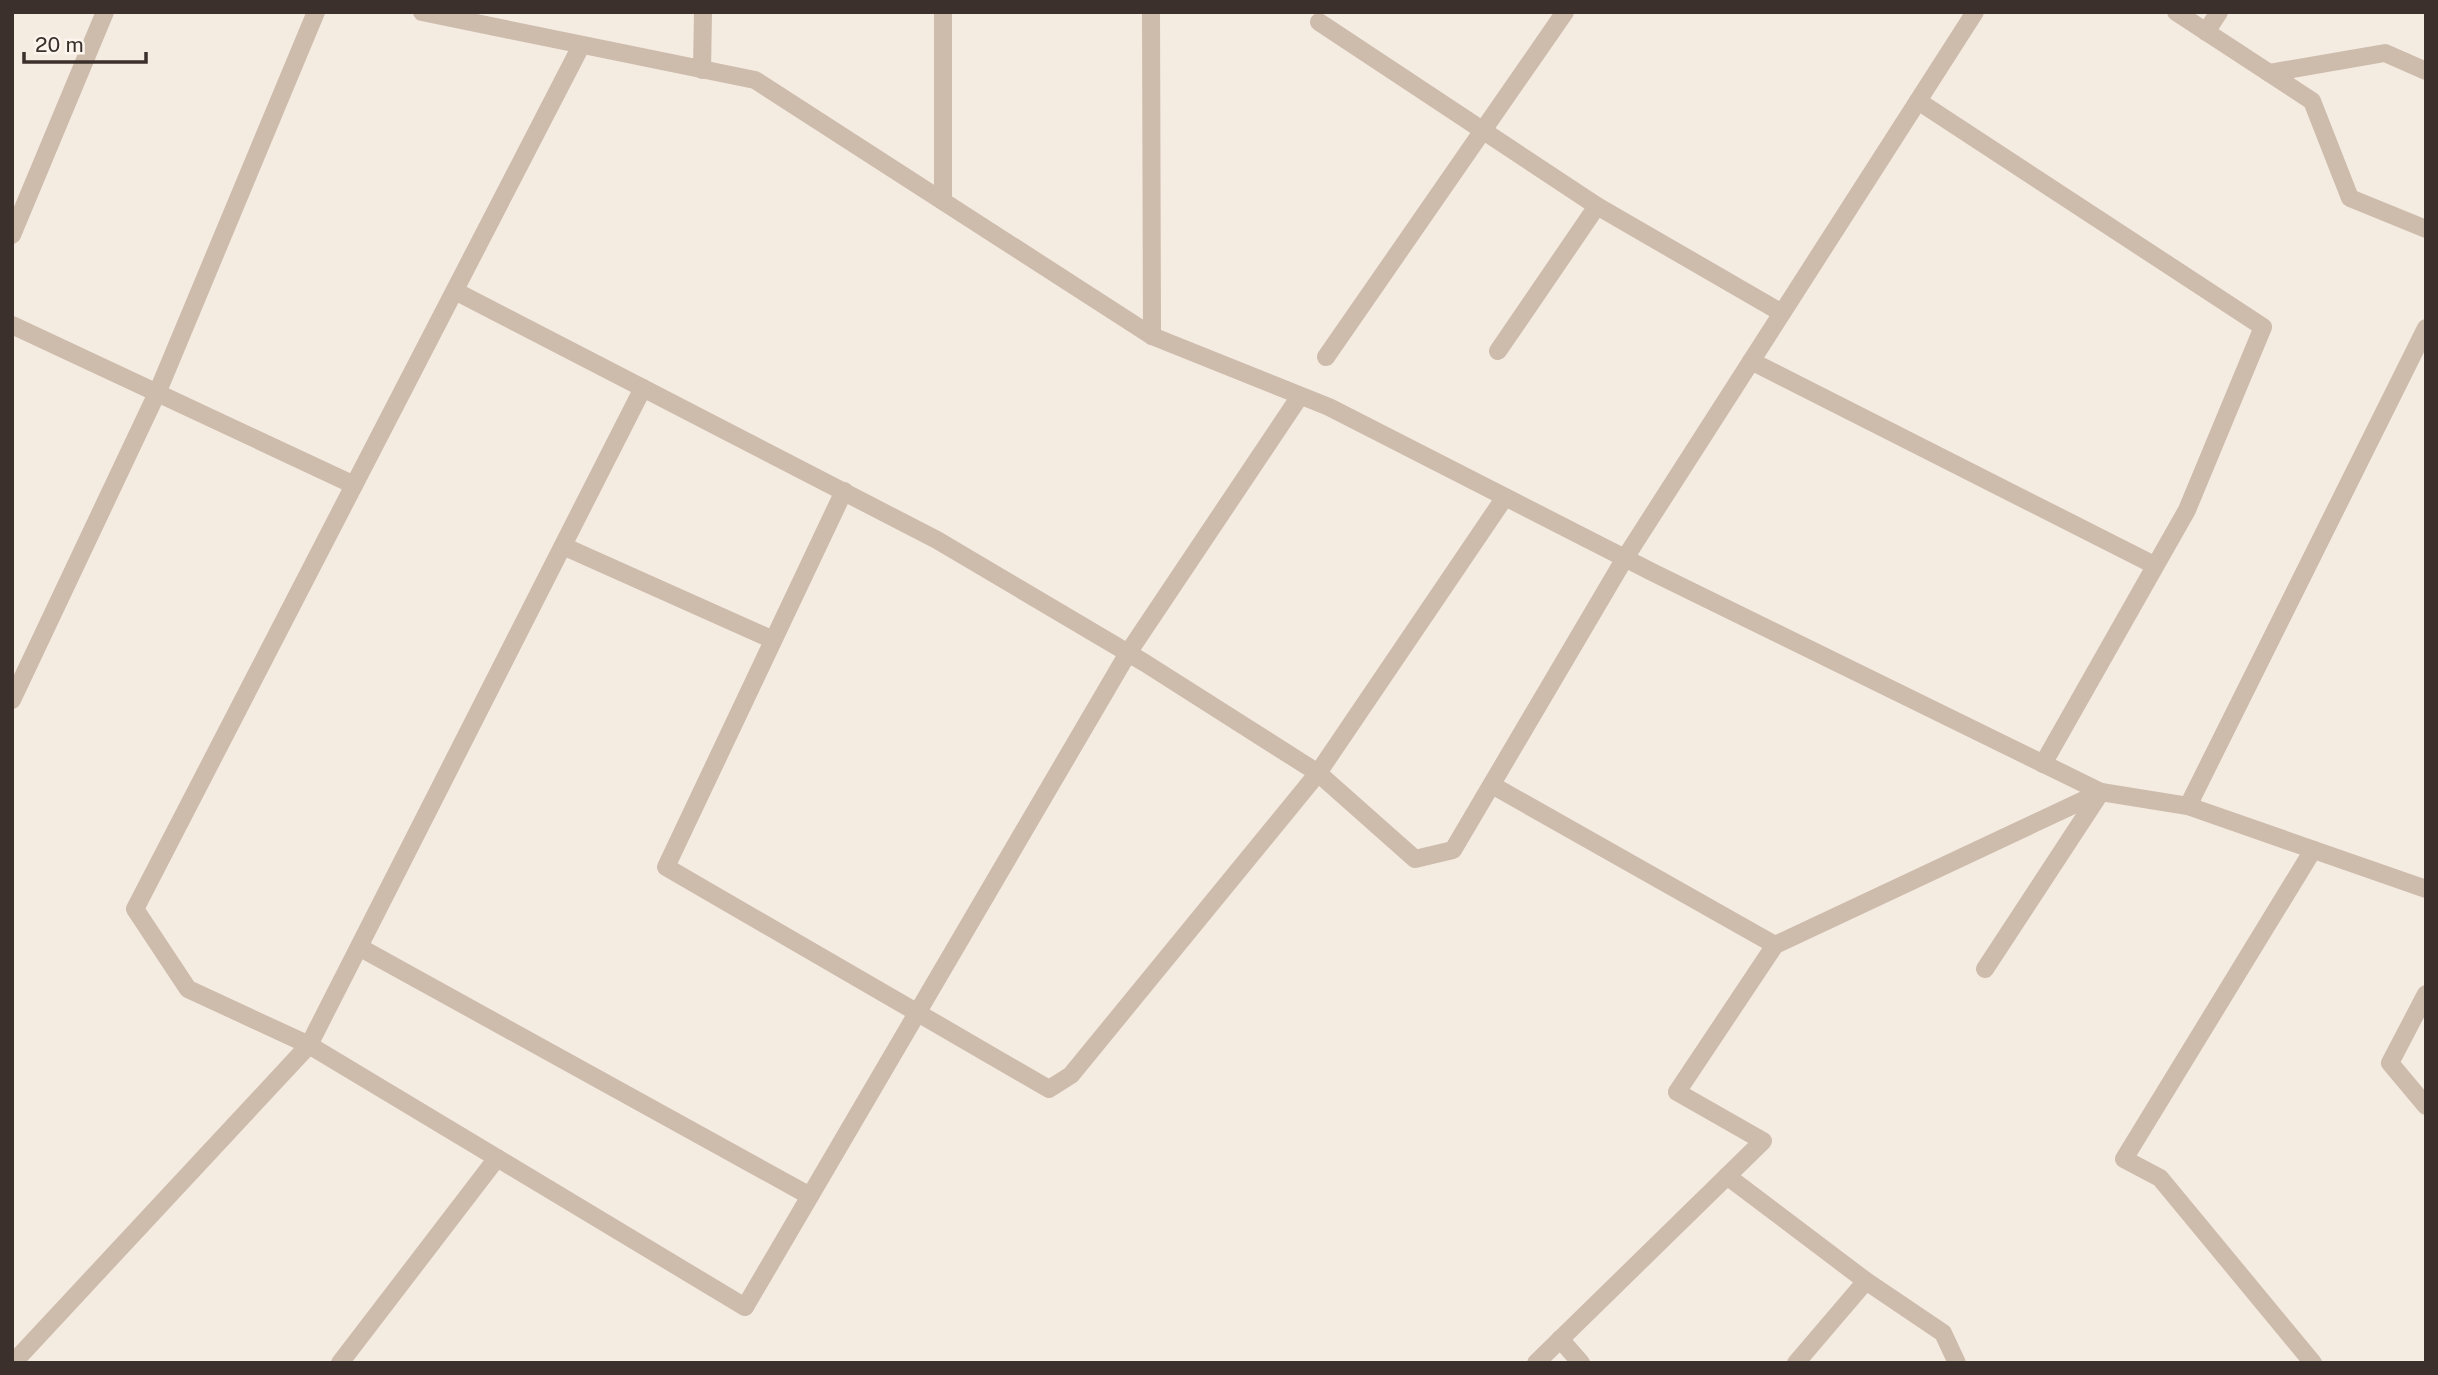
<svg xmlns="http://www.w3.org/2000/svg" width="2438" height="1375" font-family="'Public Sans',sans-serif">
	<rect width="100%" height="100%" fill="#f4ebe1"/>
	<g fill="none" stroke-linecap="round" stroke-linejoin="round">
		<g stroke="#cdbbac" stroke-width="18">
			<path d="M 422,12 L 755,80 L 1152,336 L 1329,407 L 1654,573 L 2101,792 L 2188,806 L 2426,889"/>
			<path d="M 943,12 L 943,201"/>
			<path d="M 1151,12 L 1152,336"/>
			<path d="M 2176,12 L 2312,101 L 2350,198 L 2426,229"/>
			<path d="M 1319,22 L 1597,206 L 1782,313"/>
			<path d="M 2206,32 L 2219,12"/>
			<path d="M 581,46 L 135,909 L 188,989 L 309,1045 L 745,1307 L 1128,653 L 1300,396"/>
			<path d="M 702,70 L 703,12"/>
			<path d="M 2269,73 L 2385,53 L 2426,71"/>
			<path d="M 1918,101 L 2263,327 L 2187,510 L 2043,764"/>
			<path d="M 12,235 L 105,12"/>
			<path d="M 455,291 L 937,540 L 1145,663 L 1318,773 L 1415,859 L 1453,850 L 1625,558 L 1975,12"/>
			<path d="M 12,325 L 354,485"/>
			<path d="M 1498,351 L 1597,206"/>
			<path d="M 1326,357 L 1565,12"/>
			<path d="M 1751,361 L 2154,565"/>
			<path d="M 844,491 L 666,867 L 1049,1089 L 1071,1075 L 1318,773 L 1505,497"/>
			<path d="M 563,546 L 771,639"/>
			<path d="M 12,700 L 158,391 L 316,12"/>
			<path d="M 1492,785 L 1775,945 L 2101,792"/>
			<path d="M 2188,806 L 2426,328"/>
			<path d="M 359,947 L 810,1196"/>
			<path d="M 1985,969 L 2101,792"/>
			<path d="M 2426,994 L 2390,1063 L 2426,1106"/>
			<path d="M 1727,1176 L 1866,1281 L 1943,1333 L 1957,1363"/>
			<path d="M 1560,1339 L 1581,1363"/>
			<path d="M 13,1363 L 309,1045 L 643,388"/>
			<path d="M 340,1363 L 497,1158"/>
			<path d="M 1536,1363 L 1763,1141 L 1677,1092 L 1775,945"/>
			<path d="M 1796,1363 L 1866,1281"/>
			<path d="M 2313,1363 L 2160,1178 L 2124,1159 L 2313,850"/>
		</g>
	</g>
	<rect width="2438" height="1375" fill="none" stroke="#3b302b" stroke-width="28"/>
	<path d="M24 52v10h122v-10" fill="none" stroke="#3b302b" stroke-width="3.5"/>
	<text x="35" y="52" font-size="21" fill="#3b302b" stroke="#fbf5ee" stroke-width="5" paint-order="stroke">20 m</text>
</svg>
